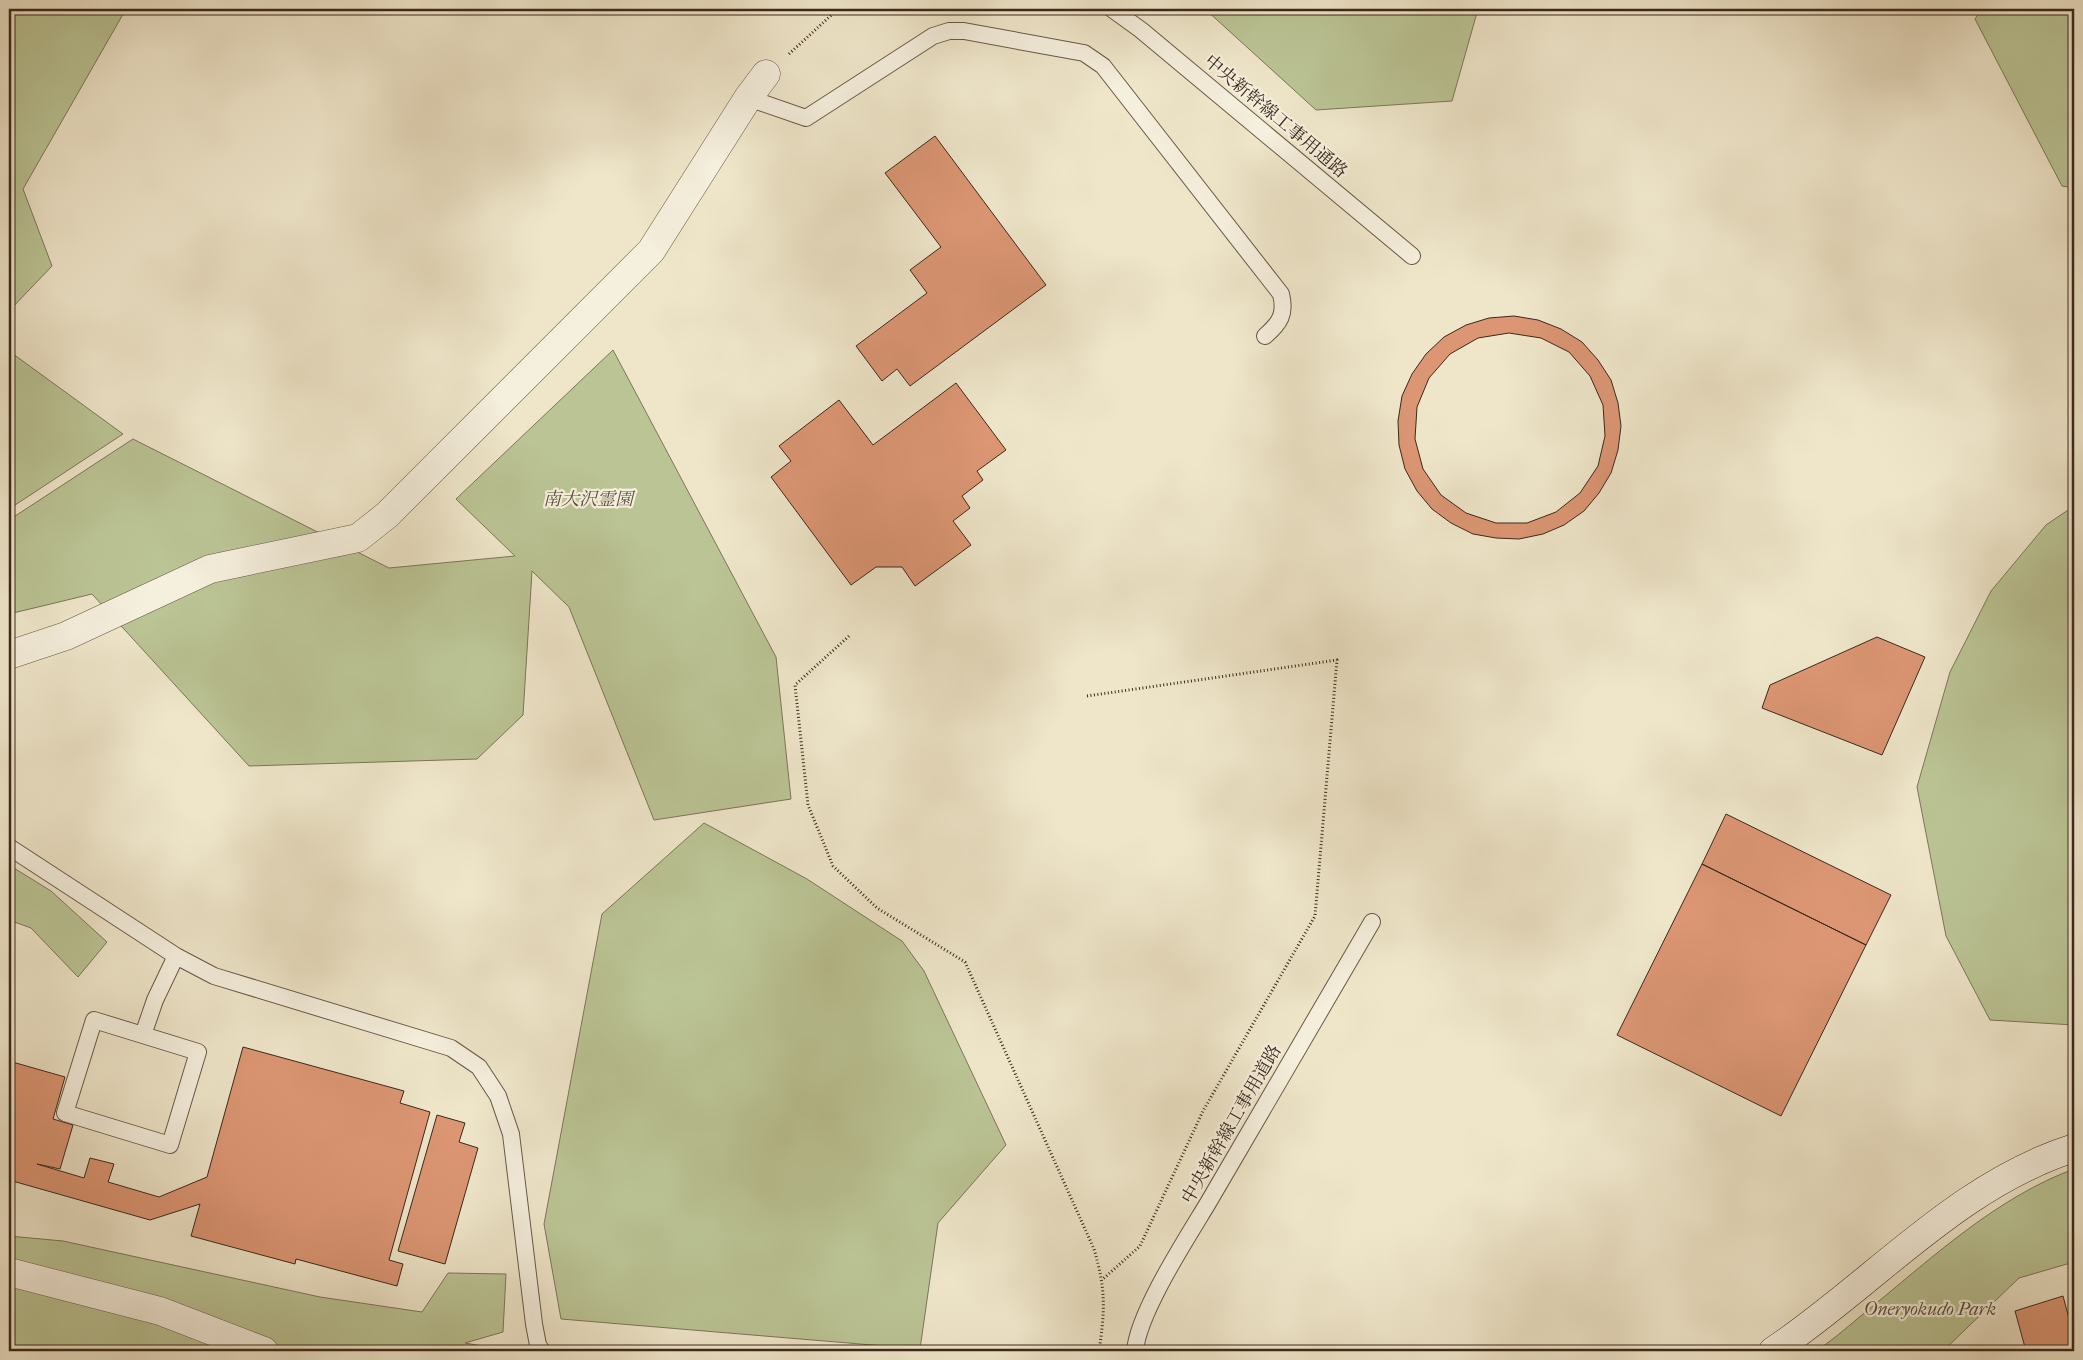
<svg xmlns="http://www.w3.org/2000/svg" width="2083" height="1360" font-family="'IM FELL French Canon','Noto Serif JP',serif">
<rect width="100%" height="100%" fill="#efe6ca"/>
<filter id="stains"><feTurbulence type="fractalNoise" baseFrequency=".004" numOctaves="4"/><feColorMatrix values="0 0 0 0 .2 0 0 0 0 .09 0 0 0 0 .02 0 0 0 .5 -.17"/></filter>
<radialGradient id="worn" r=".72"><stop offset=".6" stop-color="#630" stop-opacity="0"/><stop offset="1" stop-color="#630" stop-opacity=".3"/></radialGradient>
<path fill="#bbc495" stroke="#7c7658" d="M9 9H126L23 189 52 266 9 311Z
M1205 9H1478L1452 101 1316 110Z
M1982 9H2074V188L2062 186 1975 19Z
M613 350 776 657 791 799 654 820 569 607 532 571 523 715 477 759 249 766 92 594 9 614V520L133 439 389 568 515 556 456 499Z
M9 351 123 434 9 509Z
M2074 506V1025L1990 1020 1946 936 1917 787 1950 672 1991 591 2046 525Z
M704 823 807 879 902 941 924 971 1006 1145 938 1223 920 1349 561 1319 544 1224 602 914Z
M9 865 51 891 107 942 78 977 31 928 9 920Z
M2074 1169V1262L2019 1278 1943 1351H1816C1836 1338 1854 1321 1873 1306 1935 1255 1998 1197 2074 1169Z
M9 1236 63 1241 320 1297 422 1312 448 1273 506 1274 503 1332 465 1343 511 1351H9Z"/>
<path fill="#dc9674" stroke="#3c281b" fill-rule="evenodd" d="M935 136 1046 285 910 386 897 369 882 381 856 346 927 293 910 270 941 247 885 173Z
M1514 316 1538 320 1561 329 1582 342 1598 360 1611 380 1618 403 1621 426 1618 450 1611 473 1599 493 1584 511 1564 525 1543 534 1519 539 1496 538 1473 534 1451 523 1432 509 1417 491 1405 469 1399 445 1398 421 1402 396 1412 374 1426 354 1444 337 1466 325 1489 318ZM1509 333 1541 338 1569 352 1590 376 1603 405 1605 436 1598 466 1580 493 1556 512 1527 523H1496L1466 513 1441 495 1423 469 1415 439 1417 407 1429 378 1450 354 1478 338Z
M956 383 1006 450 977 471 983 480 962 496 970 508 953 521 971 545 915 586 902 567H876L851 585 771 477 791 461 779 446 839 400 873 445Z
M1877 637 1925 657 1882 755 1762 708 1770 685Z
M1726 814 1891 895 1866 945 1702 864Z
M1702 864 1866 945 1781 1116 1617 1035Z
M243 1047 404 1091 400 1103 430 1112 389 1260 403 1264 397 1286 296 1259 295 1264 191 1236 200 1204 150 1220 9 1180V1061L65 1077 53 1119 73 1125 60 1169 37 1164 84 1178 90 1158 114 1164 108 1182 159 1197 207 1177Z
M437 1115 465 1123 459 1142 478 1148 445 1264 398 1251Z
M2063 1296 2074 1337V1351H2026L2015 1311Z"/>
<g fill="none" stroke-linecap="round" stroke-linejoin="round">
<defs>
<path id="lane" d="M1112 9 1141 30 1412 256
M748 98 806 118 933 36 949 31H964L1084 53 1103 66 1281 294C1286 314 1280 323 1265 336
M9 847 176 956 214 976 451 1048 479 1067 498 1096 511 1134 534 1324 538 1345 542 1351
M94 1020 198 1052 170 1145 65 1113Z
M143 1035 155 1000 176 956
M1135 1351C1138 1313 1187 1238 1208 1203 1263 1110 1317 1016 1372 922"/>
<path id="street" d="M9 655 66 636 210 569 358 538 387 515 651 251 748 98 766 74
M9 1272 160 1311 264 1351"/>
<path id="secondary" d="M1773 1351C1872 1285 1957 1185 2074 1148"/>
</defs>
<use href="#lane" stroke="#695847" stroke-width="18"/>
<use href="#street" stroke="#695847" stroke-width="29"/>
<use href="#secondary" stroke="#3c281b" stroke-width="29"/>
<path stroke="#3c281b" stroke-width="3" stroke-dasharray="1 2.5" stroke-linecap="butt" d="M789 54 838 9
M849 636 795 685 808 805 833 866 877 908 965 962 1094 1249C1106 1290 1105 1310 1099 1351
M1087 696 1337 660 1315 916 1203 1111 1140 1246 1103 1279"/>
<use href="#lane" stroke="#f5efdd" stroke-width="16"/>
<use href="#street" stroke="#f5efdd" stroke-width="28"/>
<use href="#secondary" stroke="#f5efdd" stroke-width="28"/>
</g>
<g text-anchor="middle" stroke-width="4.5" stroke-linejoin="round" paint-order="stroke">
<g font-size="18" fill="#3c281b" stroke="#f5efdd">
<text transform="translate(1276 116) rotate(40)" y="6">中央新幹線工事用通路</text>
<text transform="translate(1231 1124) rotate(-60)" y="6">中央新幹線工事用道路</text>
</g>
<g font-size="18" font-style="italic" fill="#5c4f3a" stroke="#f5efdd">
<text x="588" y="505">南大沢霊園</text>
<text x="1930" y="1315">Oneryokudo Park</text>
</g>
</g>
<rect width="2083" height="1360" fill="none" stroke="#efe6ca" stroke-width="30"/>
<rect x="10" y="10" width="2063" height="1340" fill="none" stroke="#3c281b" stroke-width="2.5"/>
<rect x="15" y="15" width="2053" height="1330" fill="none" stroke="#3c281b"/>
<rect width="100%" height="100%" filter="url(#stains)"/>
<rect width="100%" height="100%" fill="url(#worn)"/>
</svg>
